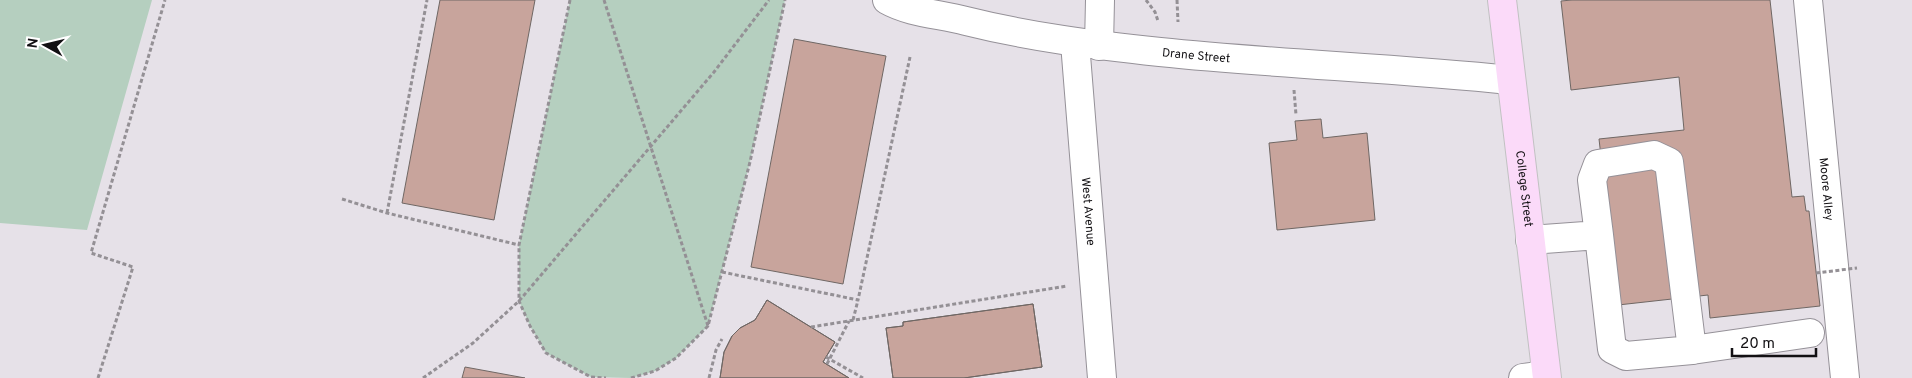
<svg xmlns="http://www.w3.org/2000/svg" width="1912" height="378" font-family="Overpass,sans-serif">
<rect width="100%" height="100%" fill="#e6e1e8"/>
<path fill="#b5cfbf" d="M0 0H152L87 230 0 223Z
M570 0H785L750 162 708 326 676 358 655 371 631 378 591 377 546 353 530 326 519 301V245Z"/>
<path fill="#c8a49c" stroke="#6f6764" d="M440 0H535L494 220 402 203Z
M1572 0H1770L1792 197 1804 196 1806 211H1809L1820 306 1710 318 1708 295 1618 305 1599 139 1684 130 1679 77 1571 90 1561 1Z
M794 39 886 56 843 284 751 267Z
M1321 119 1323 138 1367 133 1375 220 1277 230 1269 143 1297 140 1295 121Z
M767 300 835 342 823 362 849 378H720L724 352 732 336 740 328 755 320Z
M767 300 835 342 823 362 849 378H720L724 352 732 336 740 328 755 320Z
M1033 304 1042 367 964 378H893L886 328 903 326V322Z
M1033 304 1042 367 964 378H893L886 328 903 326V322Z
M465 367 525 378H462Z"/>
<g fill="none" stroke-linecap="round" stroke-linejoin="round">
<defs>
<g id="minor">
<path id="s1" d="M887 0C910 13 940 14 966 21 1030 37 1094 45 1160 52 1276 64 1393 68 1510 80"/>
<path id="s2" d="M1808 0 1845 378"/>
<path id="s3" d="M1075 43 1102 378"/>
<path d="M1099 46 1100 0"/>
<path d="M1530 240 1599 235 1612 349 1626 356 1692 350 1669 162 1654 155 1598 164 1592 180 1599 235"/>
<path d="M1692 350 1810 333"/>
<path d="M1523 378 1546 375"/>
</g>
<g id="major">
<path id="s4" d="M1502 0 1547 378"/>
</g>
</defs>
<use href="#minor" stroke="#959198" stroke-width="30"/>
<use href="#major" stroke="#c1c1c2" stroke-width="30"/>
<path stroke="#949095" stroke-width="3" stroke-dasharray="4 2.5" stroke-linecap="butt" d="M570 0 519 245V301L530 326 546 353 591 377 606 378
M604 0 708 326
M1146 0 1155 12 1158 21
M1177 0 1178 22
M1294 90 1296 115
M342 199 387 213 519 245
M387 213 427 0
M722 272 858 300 910 57
M853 320 858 300
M811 327 1067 286
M826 357 863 378
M827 364 849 321
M98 378 133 267 91 253 165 0
M423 378 473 343 519 301 714 72 769 0
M631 378 655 371 676 358 708 326 750 162 785 0
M709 378 716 350 722 339"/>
<use href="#minor" stroke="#fff" stroke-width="28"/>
<use href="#major" stroke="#fbdaf9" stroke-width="28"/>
<path stroke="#949095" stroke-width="3" stroke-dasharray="4 2.5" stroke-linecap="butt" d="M1816 273 1857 268"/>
</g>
<g text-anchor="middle" stroke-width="4" stroke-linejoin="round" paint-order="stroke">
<g font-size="12" fill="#121013" stroke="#fff">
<text dy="4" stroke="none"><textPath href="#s1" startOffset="315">Drane Street</textPath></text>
<text dy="4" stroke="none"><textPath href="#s4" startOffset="190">College Street</textPath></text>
<text dy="4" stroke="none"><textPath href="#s2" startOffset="190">Moore Alley</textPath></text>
<text dy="4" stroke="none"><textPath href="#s3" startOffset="169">West Avenue</textPath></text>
</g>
</g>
<g transform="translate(45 45) rotate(278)" stroke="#ffffff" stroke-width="4" paint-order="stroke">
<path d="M0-4L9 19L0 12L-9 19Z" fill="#121013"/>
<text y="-8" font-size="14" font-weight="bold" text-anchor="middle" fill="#121013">N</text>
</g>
<path d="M1732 348v8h84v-8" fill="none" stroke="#121013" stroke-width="2.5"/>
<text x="1740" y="348" font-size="15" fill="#121013" stroke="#ffffff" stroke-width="4" paint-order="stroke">20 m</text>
</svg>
